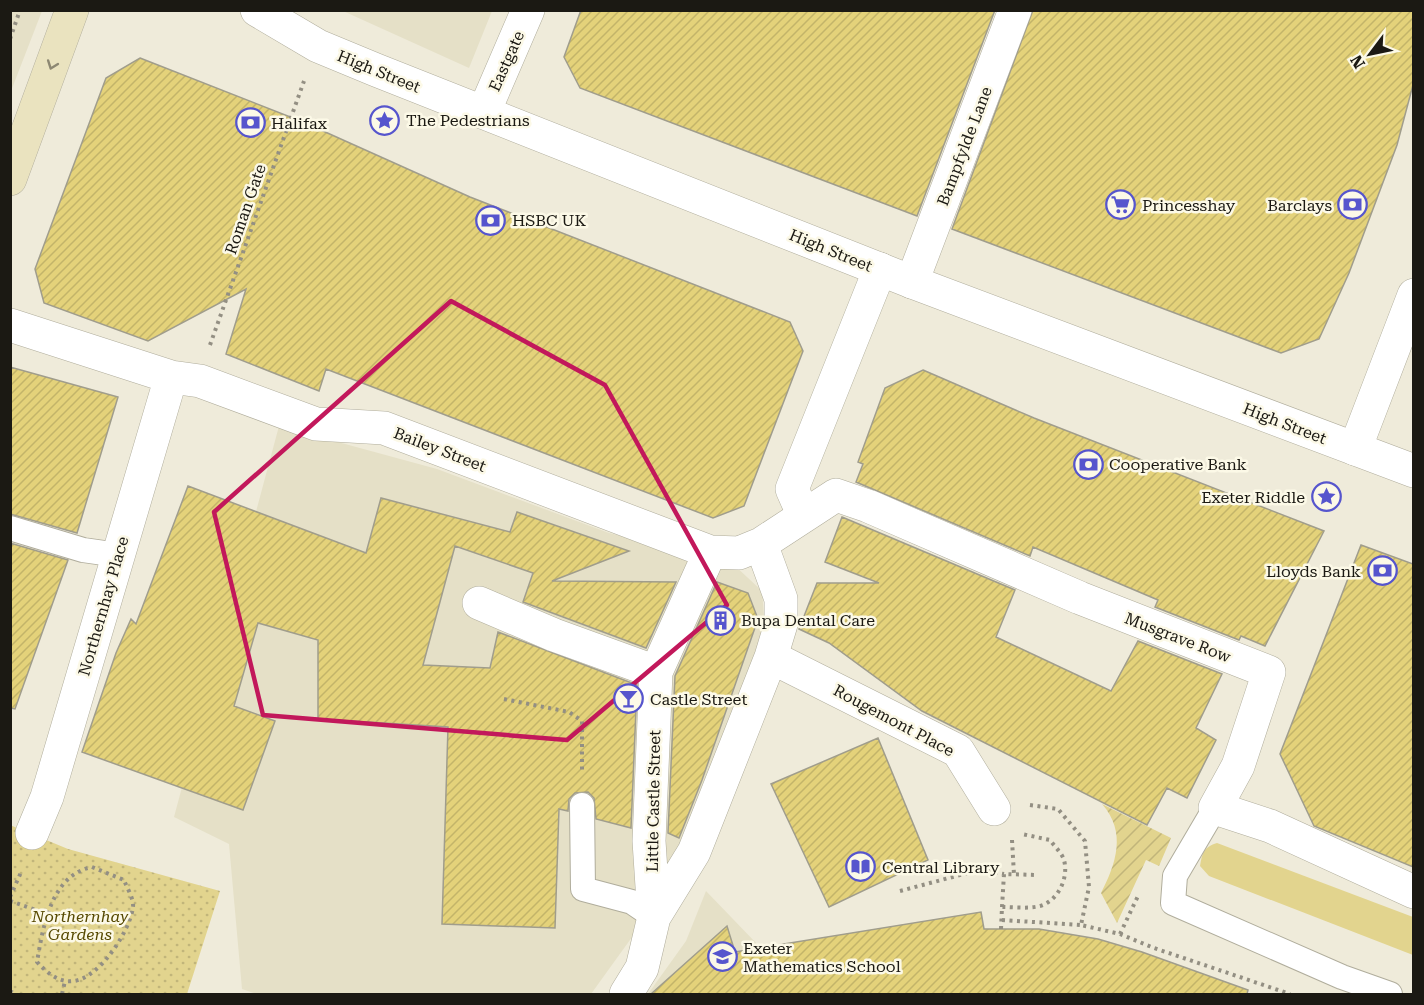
<svg xmlns="http://www.w3.org/2000/svg" width="1424" height="1005" font-family="'Roboto Serif',serif">
<defs>
<pattern id="park-dots" width="8" height="8" patternUnits="userSpaceOnUse" patternTransform="scale(1.5)"><rect width="8" height="8" fill="#e2d48e"/><path d="M2 2h.1M6 6h.1" fill="none" stroke="#c1b57a" stroke-width="1.8" stroke-linecap="round"/></pattern>
<pattern id="garden-furrows" width="10" height="10" patternUnits="userSpaceOnUse" patternTransform="scale(1.5)"><rect width="10" height="10" fill="#e2d48e"/><path d="M-1 1l2-2M0 10L10 0M9 11l2-2" fill="none" stroke="#c1b57a"/></pattern>
<pattern id="building-hatch" width="6" height="6" patternUnits="userSpaceOnUse" patternTransform="scale(1.5)"><rect width="6" height="6" fill="#e4d27a"/><path d="M-1 1l2-2M0 6l6-6M5 7l2-2" fill="none" stroke="#c3b469"/></pattern>
</defs>
<rect width="100%" height="100%" fill="#efebda"/>
<path fill="#e5e0c7" d="M11 10 42 11 11 91 10 11Z
M343 11H492L469 68Z
M279 426 437 469 609 533 732 563 762 591 765 628 684 841 653 908 591 994H257L242 989 229 844 174 817Z
M706 891 785 973 791 994H648L686 941Z"/>
<path fill="#e2d48e" d="M1217 843 1413 917V955L1209 876 1200 866C1202 853 1204 847 1217 843Z"/>
<path fill="url(#park-dots)" d="M10 825 68 849 220 891 187 994H11Z"/>
<path fill="url(#garden-furrows)" d="M1102 804 1171 838 1159 866 1146 860 1117 923 1101 893C1116 864 1127 832 1102 804Z"/>
<path fill="url(#building-hatch)" stroke="#a09d8c" stroke-width="1.5" d="M581 10H995L917 216 580 88 564 57Z
M1033 10H1413V85L1397 145 1349 273 1319 339 1281 353 952 229Z
M140 58 303 122 470 197 790 322 803 351 744 506 713 518 326 369 319 391 226 354 246 289 148 341 44 303 35 269 106 78Z
M10 367 118 397 77 533 10 514Z
M923 370 1034 418 1324 531 1265 646 1241 636 1239 640 1155 607 1158 600 1033 547 1030 556 856 482 863 464 858 462 885 388Z
M188 486 366 553 381 498 510 532 517 512 629 551 552 581 676 582 646 648 523 602 533 573 455 546 423 665 490 668 498 632 637 685 631 828 596 819 594 798 588 792 575 793 569 799 568 811 559 809 555 928 442 924 448 727 318 719V640L258 623 234 706 275 721 243 810 82 752 116 653 131 619 136 624Z
M842 517 1015 590 996 637 1111 691 1138 641 1222 674 1196 728 1216 740 1187 798 1167 788 1147 825 922 711 829 643 799 629 817 583H879L825 562Z
M10 543 68 560 15 709 10 708Z
M1361 545 1413 564V867L1314 826 1280 754Z
M717 582 748 593 758 619 702 780 679 838 668 833 675 676Z
M878 738 928 860 829 907 771 784Z
M981 912 984 929H1039L1098 939 1142 952 1248 990 1247 994H651L727 926 735 952Z"/>
<g fill="none" stroke-linecap="round" stroke-linejoin="round">
<defs>
<path id="service" d="M10 528 83 550 118 555
M582 805 583 889 632 902 654 917
M1215 808 1175 876 1173 903 1342 977 1390 994"/>
<path id="pedestrian" d="M484 112 528 10
M912 282 1015 10
M1355 449 1414 295
M803 514 792 489 880 269
M479 603 554 635 656 672"/>
<path id="minor" d="M257 10 318 46 376 70 912 282 1414 471
M10 325 171 377 200 381 316 424 384 428 710 552 739 553 761 544 836 495 868 506 1080 598 1269 672 1238 766 1215 808 1270 826 1414 892
M771 657 958 751 994 809
M32 833 47 797 171 377
M654 917 649 841 656 672 710 552
M626 994 642 968 654 917 694 852 771 657 781 624V599L761 544"/>
<path id="secondary" d="M10 179 72 10"/>
</defs>
<use href="#service" stroke="#b0ad9c" stroke-width="26"/>
<use href="#pedestrian" stroke="#b0ad9c" stroke-width="34"/>
<use href="#minor" stroke="#b0ad9c" stroke-width="34"/>
<use href="#secondary" stroke="#b0ad9c" stroke-width="34"/>
<path stroke="#938f83" stroke-width="4" stroke-dasharray="3 4.5" stroke-linecap="butt" d="M10 39 20 10
M210 345 304 81
M504 699 569 712 582 721V771
M1030 805 1058 809 1085 841 1089 887 1081 925 1120 934 1154 948 1290 994
M1012 840 1014 875
M92 867 124 880C127 888 134 899 133 907 130 931 99 979 73 981 59 983 46 972 37 962 43 927 51 875 92 867Z
M900 891 979 870 1004 874
M10 897 22 870
M10 901 47 914
M1002 907 1004 874 1037 875
M1002 920 1081 925
M1001 929 1002 907C1014 907 1028 909 1040 906 1058 901 1069 878 1064 860 1062 853 1054 846 1050 840L1022 834
M1120 934 1138 896
M10 991 15 994
M62 994 65 981"/>
<use href="#service" stroke="#fff" stroke-width="24"/>
<use href="#pedestrian" stroke="#fff" stroke-width="33"/>
<use href="#minor" stroke="#fff" stroke-width="33"/>
<use href="#secondary" stroke="#eae3bf" stroke-width="33"/>
</g>
<defs><path id="oneway-chevron" d="M-2-3.5L2.5 0L-2 3.5" fill="none" stroke-width="1.6" stroke-linecap="round" stroke-linejoin="round" transform="scale(1.5)"/></defs>
<use stroke="#8d8872" href="#oneway-chevron" transform="translate(52 65) rotate(110)"/>
<path fill="none" stroke="#c2185b" stroke-width="4.5" stroke-linejoin="round" d="M451 301 605 385 727 605 567 740 263 715 214 512Z"/>
<defs>
<symbol id="sight-ring" viewBox="-11 -11 22 22"><circle r="9.5" fill="#fcf9e7" stroke="#5655cd" stroke-width="1.5"/><path d="M0-6L1.8-2.2L6-1.7L2.9 1.2L3.7 5.4L0 3.3L-3.7 5.4L-2.9 1.2L-6-1.7L-1.8-2.2Z" fill="#5655cd"/></symbol>
<symbol id="bank-ring" viewBox="-11 -11 22 22"><circle r="9.5" fill="#fcf9e7" stroke="#5655cd" stroke-width="1.5"/><path d="M-6-4H6V4H-6ZM0-2.3a2.3 2.3 0 1 0 0 4.6a2.3 2.3 0 1 0 0-4.6Z" fill="#5655cd"/></symbol>
<symbol id="supermarket-ring" viewBox="-11 -11 22 22"><circle r="9.5" fill="#fcf9e7" stroke="#5655cd" stroke-width="1.5"/><path d="M-6-5.5h2.5l.6 2H6L4.5 2H-2.5L-4.4-4H-6ZM-1.5 3.2a1.3 1.3 0 1 0 .1 0ZM3 3.2a1.3 1.3 0 1 0 .1 0Z" fill="#5655cd"/></symbol>
<symbol id="building-ring" viewBox="-11 -11 22 22"><circle r="9.5" fill="#fcf9e7" stroke="#5655cd" stroke-width="1.5"/><path d="M-4-6H4V6H1V3H-1V6H-4ZM-2.5-4.3h1.7v1.8h-1.7ZM.8-4.3h1.7v1.8H.8ZM-2.5-1h1.7V.8h-1.7ZM.8-1h1.7V.8H.8Z" fill="#5655cd"/></symbol>
<symbol id="bar-ring" viewBox="-11 -11 22 22"><circle r="9.5" fill="#fcf9e7" stroke="#5655cd" stroke-width="1.5"/><path d="M-6-5H6L.8 .8V4.5H3.5V6h-7V4.5H-.8V.8Z" fill="#5655cd"/></symbol>
<symbol id="library-ring" viewBox="-11 -11 22 22"><circle r="9.5" fill="#fcf9e7" stroke="#5655cd" stroke-width="1.5"/><path d="M-6-4Q-3-5.5-.7-3.5V5Q-3 3-6 4ZM6-4Q3-5.5 .7-3.5V5Q3 3 6 4Z" fill="#5655cd"/></symbol>
<symbol id="university-ring" viewBox="-11 -11 22 22"><circle r="9.5" fill="#fcf9e7" stroke="#5655cd" stroke-width="1.5"/><path d="M0-5L7-2L0 1L-7-2ZM-4 1L0 2.5L4 1V4Q0 6-4 4Z" fill="#5655cd"/></symbol>
</defs>
<g fill-rule="evenodd">
<use href="#sight-ring" x="368" y="104" width="33" height="33"/>
<use href="#bank-ring" x="234" y="106" width="33" height="33"/>
<use href="#supermarket-ring" x="1104" y="188" width="33" height="33"/>
<use href="#bank-ring" x="1336" y="188" width="33" height="33"/>
<use href="#bank-ring" x="474" y="204" width="33" height="33"/>
<use href="#bank-ring" x="1072" y="448" width="33" height="33"/>
<use href="#sight-ring" x="1310" y="480" width="33" height="33"/>
<use href="#bank-ring" x="1366" y="554" width="33" height="33"/>
<use href="#building-ring" x="704" y="604" width="33" height="33"/>
<use href="#bar-ring" x="612" y="682" width="33" height="33"/>
<use href="#library-ring" x="844" y="850" width="33" height="33"/>
<use href="#university-ring" x="706" y="940" width="33" height="33"/>
</g>
<g text-anchor="middle" stroke-width="5" stroke-linejoin="round" paint-order="stroke">
<g font-size="16" fill="#1b1913" stroke="#fcf9e7">
<text transform="translate(506 61) rotate(-66)" y="6">Eastgate</text>
<text transform="translate(379 71) rotate(22)" y="6">High Street</text>
<text transform="translate(964 146) rotate(-69)" y="6">Bampfylde Lane</text>
<text transform="translate(245 209) rotate(-71)" y="6">Roman Gate</text>
<text transform="translate(831 250) rotate(22)" y="6">High Street</text>
<text transform="translate(1285 423) rotate(21)" y="6">High Street</text>
<text transform="translate(440 449) rotate(21)" y="6">Bailey Street</text>
<text transform="translate(103 606) rotate(-74)" y="6">Northernhay Place</text>
<text transform="translate(1178 637) rotate(21)" y="6">Musgrave Row</text>
<text transform="translate(894 720) rotate(28)" y="6">Rougemont Place</text>
<text transform="translate(653 801) rotate(-89)" y="6">Little Castle Street</text>
</g>
<g font-size="16" fill="#1b1913" stroke="#fcf9e7" text-anchor="start">
<text x="406" y="126">The Pedestrians</text>
<text x="271" y="129">Halifax</text>
<text x="1142" y="211">Princesshay</text>
<text x="1332" y="211" text-anchor="end">Barclays</text>
<text x="512" y="226">HSBC UK</text>
<text x="1109" y="470">Cooperative Bank</text>
<text x="1305" y="503" text-anchor="end">Exeter Riddle</text>
<text x="1361" y="577" text-anchor="end">Lloyds Bank</text>
<text x="741" y="626">Bupa Dental Care</text>
<text x="650" y="705">Castle Street</text>
<text x="882" y="873">Central Library</text>
<text x="743" y="954">Exeter<tspan x="743" dy="18">Mathematics School</tspan></text>
</g>
<g font-size="16" font-style="italic" fill="#564900" stroke="#fcf9e7">
<text x="80" y="922">Northernhay<tspan x="80" dy="18">Gardens</tspan></text>
</g>
</g>
<rect width="1424" height="1005" fill="none" stroke="#1b1913" stroke-width="24"/>
<g transform="translate(1370 54) rotate(238)" stroke="#fcf9e7" stroke-width="4.5" paint-order="stroke">
<path d="M0-4.5L10 22L0 15L-10 22Z" fill="#1b1913"/>
<text y="-9" font-size="16" font-weight="bold" text-anchor="middle" fill="#1b1913">N</text>
</g>
</svg>
